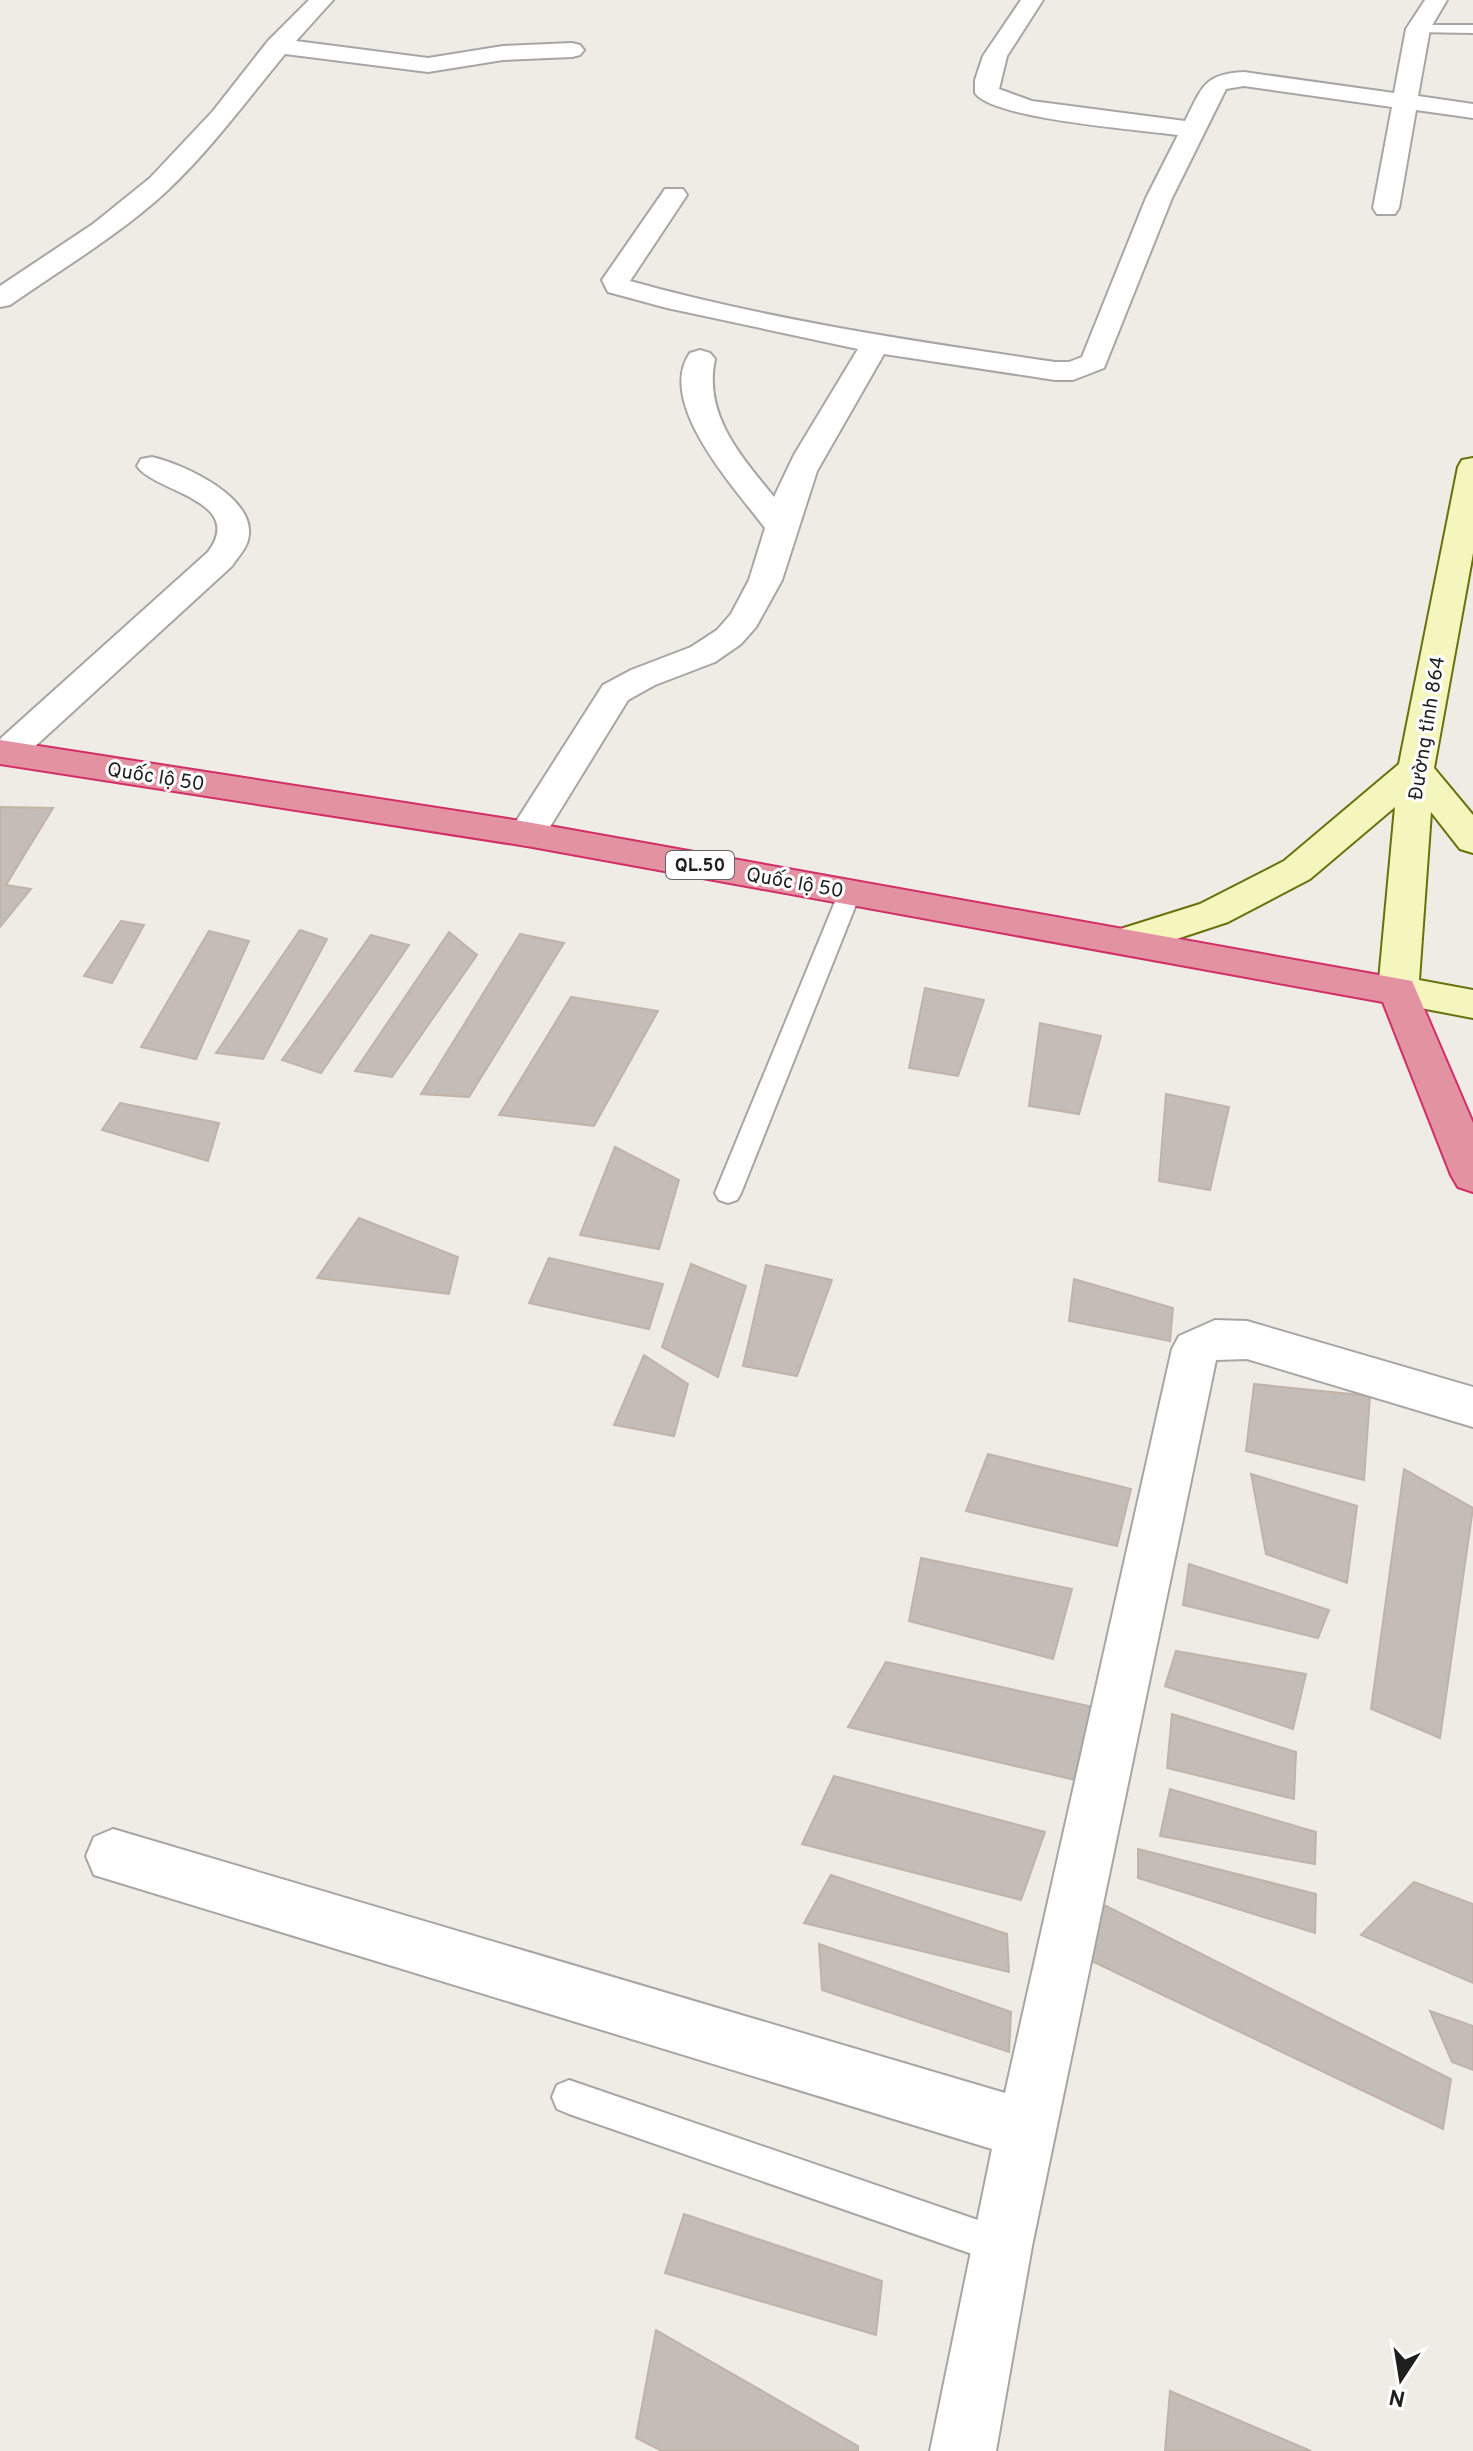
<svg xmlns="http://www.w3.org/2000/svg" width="1473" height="2451" font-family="Overpass,sans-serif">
<rect width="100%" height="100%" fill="#efece6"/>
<path fill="#c4bcb6" stroke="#c0b3a9" stroke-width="2" d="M0 807 53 808 6 885 31 889 0 927Z
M121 921 144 925 112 983 84 976Z
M300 930 327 939 263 1059 216 1053Z
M209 931 249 941 196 1059 141 1047Z
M449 932 477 955 392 1077 355 1071Z
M520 934 564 943 469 1097 421 1094Z
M371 935 409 945 321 1073 282 1060Z
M925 988 984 1000 958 1076 909 1068Z
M571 997 658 1011 594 1126 499 1115Z
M1040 1023 1101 1036 1079 1114 1029 1106Z
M1166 1094 1229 1107 1210 1190 1159 1181Z
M120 1103 219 1123 208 1161 102 1130Z
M615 1147 679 1180 659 1249 580 1235Z
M359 1218 458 1257 449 1294 317 1278Z
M549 1258 663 1284 649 1329 529 1303Z
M691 1264 746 1286 718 1377 662 1347Z
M766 1265 832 1280 797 1376 743 1366Z
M1074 1279 1173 1308 1170 1341 1069 1321Z
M644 1355 688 1384 674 1436 614 1425Z
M1254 1384 1370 1396 1364 1480 1246 1451Z
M988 1454 1131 1489 1117 1546 966 1511Z
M1404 1469 1473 1508 1440 1738 1371 1709Z
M1251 1474 1357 1506 1347 1583 1266 1554Z
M921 1558 1072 1589 1053 1659 909 1621Z
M1189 1564 1329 1610 1318 1638 1183 1605Z
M1176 1651 1306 1674 1293 1729 1165 1686Z
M886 1662 1089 1706 1088 1783 848 1727Z
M1172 1714 1296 1752 1294 1799 1167 1768Z
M834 1776 1045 1832 1021 1900 802 1844Z
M1170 1789 1316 1832 1315 1864 1160 1836Z
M1138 1849 1316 1894 1315 1933 1138 1878Z
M831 1875 1007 1934 1009 1972 804 1923Z
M1414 1882 1473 1904V1983L1361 1935Z
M1094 1900 1451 2079 1443 2129 1077 1954Z
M819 1944 1011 2012 1009 2052 822 1990Z
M1430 2011 1473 2026V2070L1452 2062Z
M684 2214 882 2281 876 2335 665 2273Z
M656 2330 858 2446V2451H662L636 2438Z
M1170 2391 1311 2451H1165Z"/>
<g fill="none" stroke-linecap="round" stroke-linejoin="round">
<defs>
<path id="lane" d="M1418 25H1473V33L1413 32 1411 29Z
M850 884 858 887 861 892 741 1193 737 1200 728 1203 719 1200 715 1193 839 892 842 887Z
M569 2080 1001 2228 1014 2233 1019 2246 1014 2259 1001 2264 569 2114 557 2109 552 2097 557 2085Z"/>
<path id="street" d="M309 0H333L296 41 428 58 503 46 572 43 580 45 584 50 580 55 572 57 503 60 428 72 285 54C247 100 212 148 169 189 121 234 63 268 10 305L0 307V286L93 224 150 178 213 111 268 41Z
M1021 0H1043L1007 56 999 89 1032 101 1185 121C1202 88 1203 74 1244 72L1394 93 1406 29 1425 0H1447L1430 29 1418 96 1473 104V118L1416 110 1399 208 1395 214H1377L1373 208 1392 107 1244 86 1226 89 1172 198 1104 368 1073 380H1055L884 354 817 471 782 580 756 627 741 644 715 662 655 685 628 700 540 843 527 846 514 843 508 834 603 685 631 670 691 647 717 630 731 614 749 580 765 528C736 489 655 403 690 353L700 350 710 353 715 359C703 415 741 456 774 497L794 455 858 349 667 308 608 292 602 280 665 189H683L687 195 630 281C769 320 913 341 1055 362H1069L1082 357 1146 198 1178 135C1142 130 992 119 975 93V80L983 56Z
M152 457C183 464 259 498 248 540 246 549 237 558 232 566L19 761 0 763V739L208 552C247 500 154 492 137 466L141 459Z
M1215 1320 1247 1321 1473 1387V1427L1247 1359 1216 1360 1032 2246 996 2451H930L992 2149 94 1875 86 1856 94 1837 113 1829 1005 2093 1172 1349 1179 1336Z"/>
<path id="secondary" d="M1473 458V553L1434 768 1473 815V853L1460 849 1431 812 1419 980 1473 990V1018L1384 1001 1378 991 1395 807 1310 879 1228 922 1128 955 1114 951 1108 941 1114 931 1200 904 1284 861 1399 764 1458 467 1462 460Z"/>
<path id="highway" d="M0 740 527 822 1412 981 1473 1123V1192L1458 1187 1451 1175 1383 1002 527 846 0 764Z"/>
</defs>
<use href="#lane" stroke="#a6a6a6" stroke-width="4"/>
<use href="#street" stroke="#a6a6a6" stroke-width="4"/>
<use href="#secondary" stroke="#68720b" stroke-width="4"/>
<use href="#highway" stroke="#d22e68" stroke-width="4"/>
<use href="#lane" fill="#fff" fill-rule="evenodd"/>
<use href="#street" fill="#fff" fill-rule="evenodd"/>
<use href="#secondary" fill="#f4f6bd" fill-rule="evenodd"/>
<use href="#highway" fill="#e392a2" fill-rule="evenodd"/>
</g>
<g text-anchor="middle" stroke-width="6" stroke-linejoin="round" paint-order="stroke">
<rect fill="#fff" stroke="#626262" stroke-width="2" x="666" y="851" width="68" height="28" rx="6"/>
<g font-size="18" font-weight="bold" fill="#1f1f1f">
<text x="700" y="871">QL.50</text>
</g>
<g font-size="20" fill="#1f1f1f" stroke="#fff">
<text transform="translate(1426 728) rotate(-81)" y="7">Đường tỉnh 864</text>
<text transform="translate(156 776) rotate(9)" y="7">Quốc lộ 50</text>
<text transform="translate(795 882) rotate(10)" y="7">Quốc lộ 50</text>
</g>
</g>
<g transform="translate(1401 2379) rotate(192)" stroke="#ffffff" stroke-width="6" paint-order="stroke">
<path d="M0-6L14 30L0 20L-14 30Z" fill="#1f1f1f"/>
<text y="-12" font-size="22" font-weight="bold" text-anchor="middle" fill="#1f1f1f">N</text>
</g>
</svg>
